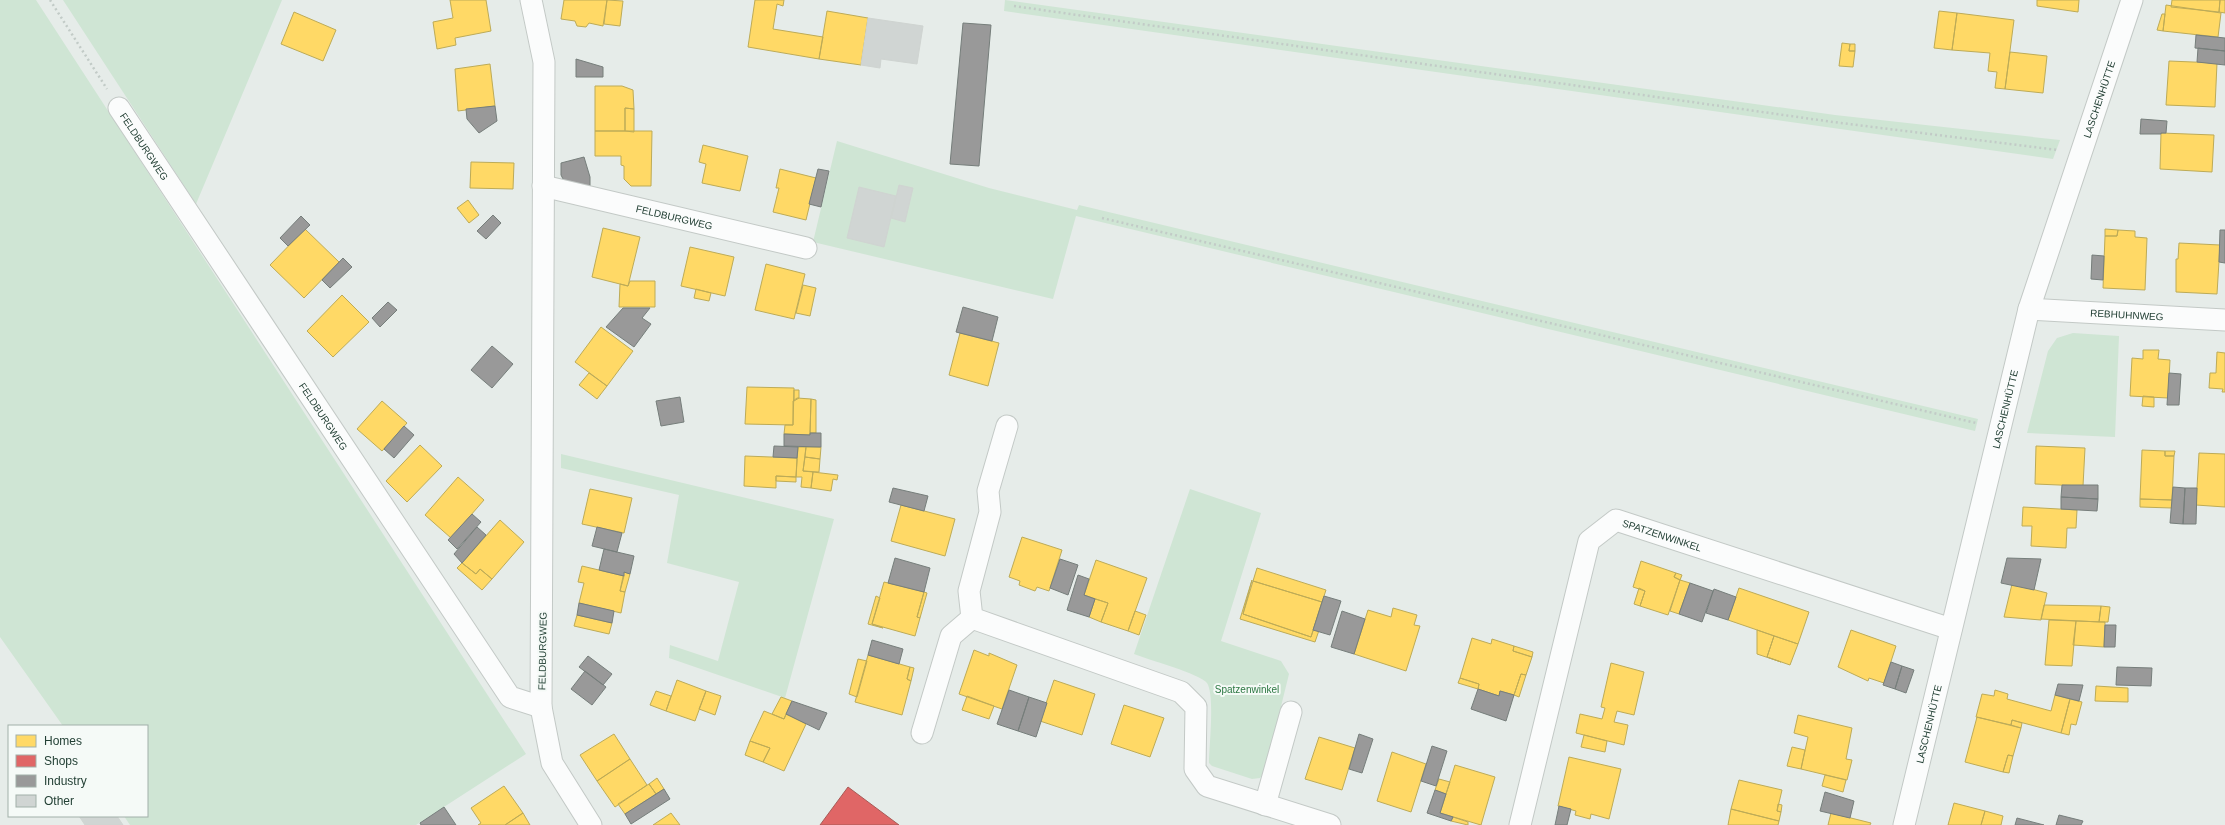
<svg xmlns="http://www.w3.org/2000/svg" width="2225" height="825" font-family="Helvetica,sans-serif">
<rect width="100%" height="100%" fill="#e6ece9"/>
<path fill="#cfe5d4" d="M0 0H36L526 754 416 825H130L124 816H147V726H63L0 637Z
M63 0H282L196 204Z
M1005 0 1835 115 2060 140 2053 159 1004 11Z
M837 141 989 188 1077 210 1079 205 1978 419 1975 431 1076 216 1053 299 813 242Z
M2073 333 2119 336 2115 437 2027 433 2048 351 2057 338Z
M561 454 834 519 785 698 669 658 670 645 718 661 739 582 667 563 679 495 561 468Z
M1190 489 1261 513 1221 641 1281 661 1289 674 1265 771 1260 778 1252 779 1212 766 1209 763C1209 747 1215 695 1207 683 1201 674 1146 659 1134 654Z"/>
<path fill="#ffd966" stroke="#bdab57" d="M450 0H486L491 31 455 38 456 45 437 49 433 22 453 18Z
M564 0H607L603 26 589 23 586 27 577 26 575 21 561 19Z
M607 0 623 1 620 26 604 24Z
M755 0H784L783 6 777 4 773 29 823 37 819 59 748 47Z
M2037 0H2079L2078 12 2037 6Z
M2172 0H2220L2219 12 2171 7Z
M2220 0H2225V13L2219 12Z
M2166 5 2221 13 2218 37 2163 31Z
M827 11 868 18 861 65 819 59Z
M1939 11 1957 13 1952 50 1934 48Z
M294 12 336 30 323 61 281 44Z
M1957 13 2014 20 2005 89 1995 88 1997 72 1988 71 1990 53 1952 50Z
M2162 14H2165L2163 31 2157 30Z
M1842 43 1850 44 1849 51H1855L1853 67 1839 66Z
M1850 44H1855V51H1849Z
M2010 52 2047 56 2043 93 2005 89Z
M2169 61 2217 63 2215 107 2166 105Z
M490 64 495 106 458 111 455 69Z
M595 86H622L633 90 634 109 625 108V131H595Z
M625 108 634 109V132L625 131Z
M595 131H652L651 186H631L624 179V166L621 165V156H595Z
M2161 133 2214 135 2212 172 2160 169Z
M703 145 748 156 740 191 702 183 706 164 699 162Z
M471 162 514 163 513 189 470 188Z
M780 169 816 178 806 220 773 212 779 188H776Z
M468 200 479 215 469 223 457 208Z
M603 228 640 237 628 286 592 277Z
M305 229 339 262 304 298 270 265Z
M2105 229 2118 230 2117 236H2105Z
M2118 230 2135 231V237L2147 238 2145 290 2103 288 2105 236H2117Z
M2179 243 2220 245 2217 294 2176 292V259H2178Z
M690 247 734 257 725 296 681 286Z
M766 264 805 274 794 319 755 310Z
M630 281H655V307H619L620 284 628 286Z
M803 285 816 288 810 316 796 313Z
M696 289 711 293 709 301 694 298Z
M342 295 369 322 333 357 307 331Z
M601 327 633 351 607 386 575 362Z
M960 333 999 343 988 386 949 375Z
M2143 350H2159L2158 359 2170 360 2168 398 2130 396 2132 358 2143 359Z
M2217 352 2225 353V392H2222L2223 389 2209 388 2210 373H2216Z
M589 373 607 386 597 399 579 385Z
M747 387 794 388 793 425 745 424Z
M794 390H799V398L794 401Z
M2143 396 2154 397V407L2142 406Z
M797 398 811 399 810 435 784 434 785 425H793V401Z
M811 399 816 400V433H810Z
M382 401 407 423 382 451 357 429Z
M420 445 442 466 407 502 386 481Z
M2036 446 2085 448 2083 486 2035 484Z
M798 447H806L803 471 813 472 811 488 801 487 802 477H796Z
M806 447H821L820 459 805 457Z
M2142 450 2165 451V456H2174L2172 500 2140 499Z
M2165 451H2175L2174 456H2165Z
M2199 453 2225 454V507L2196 505Z
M745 456 797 458 796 477 776 476V488L744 486Z
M805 457 820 459 819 472 803 471Z
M813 472 838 475 837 480 833 479 831 491 811 488Z
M776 476 796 477V482L776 481Z
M458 477 484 500 451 538 425 515Z
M590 489 632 498 624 533 582 524Z
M2140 499 2172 500V508L2140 507Z
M901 505 955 519 945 556 891 541Z
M2023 507 2077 510 2076 528H2067L2066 548 2031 546 2032 526H2022Z
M500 520 524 542 492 579 480 569 476 574 462 563Z
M1022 537 1062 550 1049 591 1037 587 1035 591 1019 585 1020 581 1009 577Z
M1096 560 1147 578 1128 631 1101 622 1108 603 1084 595Z
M1641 561 1676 573 1674 577 1680 580 1668 615 1640 606 1645 591 1633 587Z
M462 563 476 574 480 569 492 579 482 590 457 568Z
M582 566 624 576 620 591 625 592 621 613 579 603 584 583 578 582Z
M1257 568 1326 590 1322 602 1253 581Z
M624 572 630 574 625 592 620 591Z
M1676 573 1682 575 1680 580 1674 577Z
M1252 580 1243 614 1311 637 1322 602 1328 604 1315 642 1240 619Z
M1680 580 1690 583 1679 614 1670 611Z
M1253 581 1322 602 1311 637 1243 614Z
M884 582 924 592 917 617 920 618 915 636 872 624Z
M2012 584 2047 593 2041 620 2004 617Z
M1639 588 1645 591 1640 606 1634 604Z
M1739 588 1809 612 1798 644 1728 620Z
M924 592 927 593 920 618 917 617Z
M876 596 880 598 872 624 883 628 868 624Z
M1095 599 1108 603 1101 622 1089 617Z
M2044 605 2101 606 2099 622 2041 619Z
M2101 606 2110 607 2108 622H2099Z
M1393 608 1417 615 1414 625 1420 626 1406 671 1354 654 1368 610 1391 617Z
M1135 611 1146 615 1139 635 1128 631Z
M577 615 612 623 609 634 574 626Z
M2049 620 2076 621 2072 666 2045 665Z
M2076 621 2105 622 2104 647 2073 645Z
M1757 630 1774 636 1767 657 1781 662 1757 654Z
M1851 630 1896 646 1884 683 1869 678 1868 681 1838 667Z
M1774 636 1798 644 1790 665 1767 657Z
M1472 638 1491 644 1492 639 1514 646 1513 651 1532 657 1526 675 1521 674 1514 695 1500 691 1499 696 1478 689 1479 684 1460 678Z
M1514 646 1533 652 1532 657 1513 651Z
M974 650 989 656V653L1017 665 1002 709 959 694Z
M868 655 910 667 907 679 911 681 902 715 855 702Z
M858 659 867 661 857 697 849 694Z
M1611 663 1644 672 1634 715 1617 711 1614 722 1628 725 1624 745 1576 733 1580 714 1602 719 1605 708 1601 707Z
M910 667 914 668 911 681 907 679Z
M1521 674 1526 675 1519 697 1514 695Z
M1460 678 1479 684 1478 689 1458 683Z
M677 680 706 691 695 721 666 711Z
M1054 680 1095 694 1082 735 1040 721Z
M2096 686 2128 688V702L2095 701Z
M1995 690 2008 694 2007 699 2051 711 2055 695 2070 699 2061 733 2012 720 2011 725 1976 717 1982 694 1994 696Z
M656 691 671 696 666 711 650 705Z
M706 691 721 696 715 715 699 709Z
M967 696 994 706 989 719 962 710Z
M781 697 792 701 784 719 772 714Z
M2070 699 2082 702 2076 725 2071 724 2069 735 2061 733Z
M1124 705 1164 718 1150 757 1111 744Z
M764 711 784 719 786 714 806 724 784 771 763 762 770 748 750 741Z
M1798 715 1852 728 1846 759 1852 760 1847 780 1801 769 1808 737 1794 733Z
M1977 717 2021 728 2013 756 2008 755 2003 772 1965 762Z
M2012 720 2022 723 2021 728 2011 725Z
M614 734 630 759 597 781 580 755Z
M1584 735 1607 741 1605 752 1581 747Z
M1319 737 1355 748 1342 790 1305 779Z
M750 741 770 748 763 762 745 755Z
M1792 747 1805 750 1801 769 1787 766Z
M1392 752 1426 764 1411 812 1377 801Z
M2008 755 2013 756 2009 773 2003 772Z
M1569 757 1621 769 1609 819 1591 814 1590 819 1575 815 1576 811 1558 806Z
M630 759 647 785 615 807 597 781Z
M1455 765 1495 777 1481 825 1440 813Z
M1825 775 1846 780 1843 792 1822 786Z
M657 778 664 789 656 794 649 784Z
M1439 779 1450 782 1446 794 1435 790Z
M1739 780 1782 790 1777 811 1781 812 1779 821 1731 809Z
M649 784 656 794 625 814 618 804Z
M504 786 523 813 505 825H478L481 823 471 808Z
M1954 803 1985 811 1981 825H1948Z
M1778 804 1782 805 1781 812 1777 811Z
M1731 809 1779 821 1778 825H1728Z
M1985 811 2003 816 2001 825H1981Z
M523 813 530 825H505Z
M671 813 680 825H653Z
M1831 813 1871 823 1870 825H1828Z
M1453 817 1468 822V825L1451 821Z"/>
<path fill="#e06666" stroke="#a75b57" d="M848 787 899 825H820Z"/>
<path fill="#999" stroke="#767e7b" d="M963 23 991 25 979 166 950 164Z
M2196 35 2225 38V51L2195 48Z
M2198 48 2225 51V65L2197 62Z
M576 59 603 67V77H576Z
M495 106 497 121 479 133 467 119 466 109Z
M2141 119 2167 121 2166 133H2161V134H2140Z
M584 157 590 177V187L564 181 561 175V163Z
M818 169 829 171 821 207 809 204Z
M493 215 501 223 486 239 477 231Z
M301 216 310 225 288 246 280 238Z
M2220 230H2225V263L2219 262Z
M2092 255 2104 256 2103 280 2091 279Z
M343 258 352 267 330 288 322 280Z
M388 302 397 310 380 327 372 318Z
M963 307 998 317 992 341 956 332Z
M623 308H650L642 318 651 324 634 347 606 327Z
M492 346 513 364 492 388 471 370Z
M2169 373 2181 374 2179 405H2167Z
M680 397 684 422 661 426 656 401Z
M404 426 414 435 394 458 384 449Z
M810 433H821V447L784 446V434L810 435Z
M774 446 798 447 797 458 773 457Z
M2062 485H2098V499L2061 497Z
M2173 487 2185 488 2183 524 2170 523Z
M893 488 928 496 924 511 889 502Z
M2185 488H2197L2196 524H2183Z
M2061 497 2098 499 2097 511 2061 509Z
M472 514 481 522 457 549 448 540Z
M477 527 486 535 462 563 454 554Z
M597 527 622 533 617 552 592 546Z
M604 549 634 556 630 574 624 572V576L599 570Z
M895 558 930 568 924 592 888 583Z
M2007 558 2041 559 2034 590 2001 583Z
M1060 559 1078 565 1068 595 1050 588Z
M1078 575 1089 579 1084 595 1095 599 1089 617 1067 610Z
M1690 583 1713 591 1702 622 1679 614Z
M1714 589 1736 597 1728 620 1706 613Z
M1324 596 1341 601 1330 635 1313 630Z
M579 603 614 611 612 623 577 615Z
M1342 611 1365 619 1354 654 1331 647Z
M2105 625H2116L2115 647H2104Z
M872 640 903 649 899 664 868 655Z
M588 656 612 674 603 685 579 667Z
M1891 662 1902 666 1895 689 1883 685Z
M1902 666 1914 670 1906 693 1895 689Z
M2117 667 2152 668 2151 686 2116 685Z
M585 671 606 687 592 705 571 689Z
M2058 684 2083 685 2079 701 2055 695Z
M1478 689 1499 696 1500 691 1514 695 1506 721 1471 709Z
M1009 690 1029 697 1018 731 997 724Z
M1029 697 1047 703 1036 737 1018 731Z
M792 701 827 713 819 730 786 714Z
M1359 734 1373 739 1362 773 1349 769Z
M1432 746 1447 751 1436 786 1421 781Z
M664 789 670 799 631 824 625 814Z
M1435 790 1446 794 1440 813 1453 817 1451 821 1427 813Z
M1825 792 1854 801 1850 818 1820 811Z
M1559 806 1571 809 1567 825H1555Z
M444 807 456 825H421L420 823Z
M2059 815 2083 821 2081 825H2056Z
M2017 818 2044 825H2015Z"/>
<path fill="#d0d5d3" stroke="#cfd4d1" d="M868 18 923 26 917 64 881 59 880 68 861 65Z
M899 185 913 188 905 222 891 218Z
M859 187 896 196 884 247 847 238Z
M79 816H117L123 825H85Z"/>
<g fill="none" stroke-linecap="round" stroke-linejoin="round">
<defs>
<g id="minor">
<path d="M531 0 544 62 541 707 552 763 591 825"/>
<path id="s1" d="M119 108 510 697 541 707"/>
<path id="s2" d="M543 186 806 248"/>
<path id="s3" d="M2029 309 2225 320"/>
<path d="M1007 426 988 491 990 512 969 591 972 618 1181 692 1196 707 1195 769 1207 786 1330 825"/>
<path d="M922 733 951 636 972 618"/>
<path d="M1265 805 1291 712"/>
<path id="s4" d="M1520 825 1589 541 1616 520 1951 629"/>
<path id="s5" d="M1904 825 2029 309 2132 0"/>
</g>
</defs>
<use href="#minor" stroke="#c3c9c6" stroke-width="23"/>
<path stroke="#c2cbc7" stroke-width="2.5" stroke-dasharray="2 3" stroke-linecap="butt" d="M50 0 107 89
M1014 6 1833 122 2058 150
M1102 218 1976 423"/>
<use href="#minor" stroke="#fbfcfc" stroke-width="21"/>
</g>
<g text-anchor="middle" stroke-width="4" stroke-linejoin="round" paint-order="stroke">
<g font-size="10" fill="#234035" stroke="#f5faf7">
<text dy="4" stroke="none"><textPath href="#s5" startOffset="752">LASCHENHÜTTE</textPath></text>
<text dy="4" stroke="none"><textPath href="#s1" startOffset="46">FELDBURGWEG</textPath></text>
<text dy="4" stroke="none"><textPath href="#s2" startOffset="135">FELDBURGWEG</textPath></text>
<text dy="4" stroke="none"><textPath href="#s3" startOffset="98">REBHUHNWEG</textPath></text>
<text dy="4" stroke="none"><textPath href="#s5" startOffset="428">LASCHENHÜTTE</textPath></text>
<text dy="4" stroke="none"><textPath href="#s1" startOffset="370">FELDBURGWEG</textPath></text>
<text dy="4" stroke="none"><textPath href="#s4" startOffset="375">SPATZENWINKEL</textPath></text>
<text transform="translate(542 651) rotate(-89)" y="4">FELDBURGWEG</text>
<text dy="4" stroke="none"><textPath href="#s5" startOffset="104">LASCHENHÜTTE</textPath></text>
</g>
<g font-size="10" fill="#2c7742" stroke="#f5faf7">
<text x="1247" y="693">Spatzenwinkel</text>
</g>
</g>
<rect x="8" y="725" width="140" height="92" fill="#f5faf7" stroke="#a1b0a9"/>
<rect x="16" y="735" width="20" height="12" fill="#ffd966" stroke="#a1b0a9"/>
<text x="44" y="745" font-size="12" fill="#234035">Homes</text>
<rect x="16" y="755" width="20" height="12" fill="#e06666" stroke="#a1b0a9"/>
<text x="44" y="765" font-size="12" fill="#234035">Shops</text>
<rect x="16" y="775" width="20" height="12" fill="#999999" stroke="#a1b0a9"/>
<text x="44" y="785" font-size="12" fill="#234035">Industry</text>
<rect x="16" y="795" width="20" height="12" fill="#d0d5d3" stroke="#a1b0a9"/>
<text x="44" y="805" font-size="12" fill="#234035">Other</text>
</svg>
